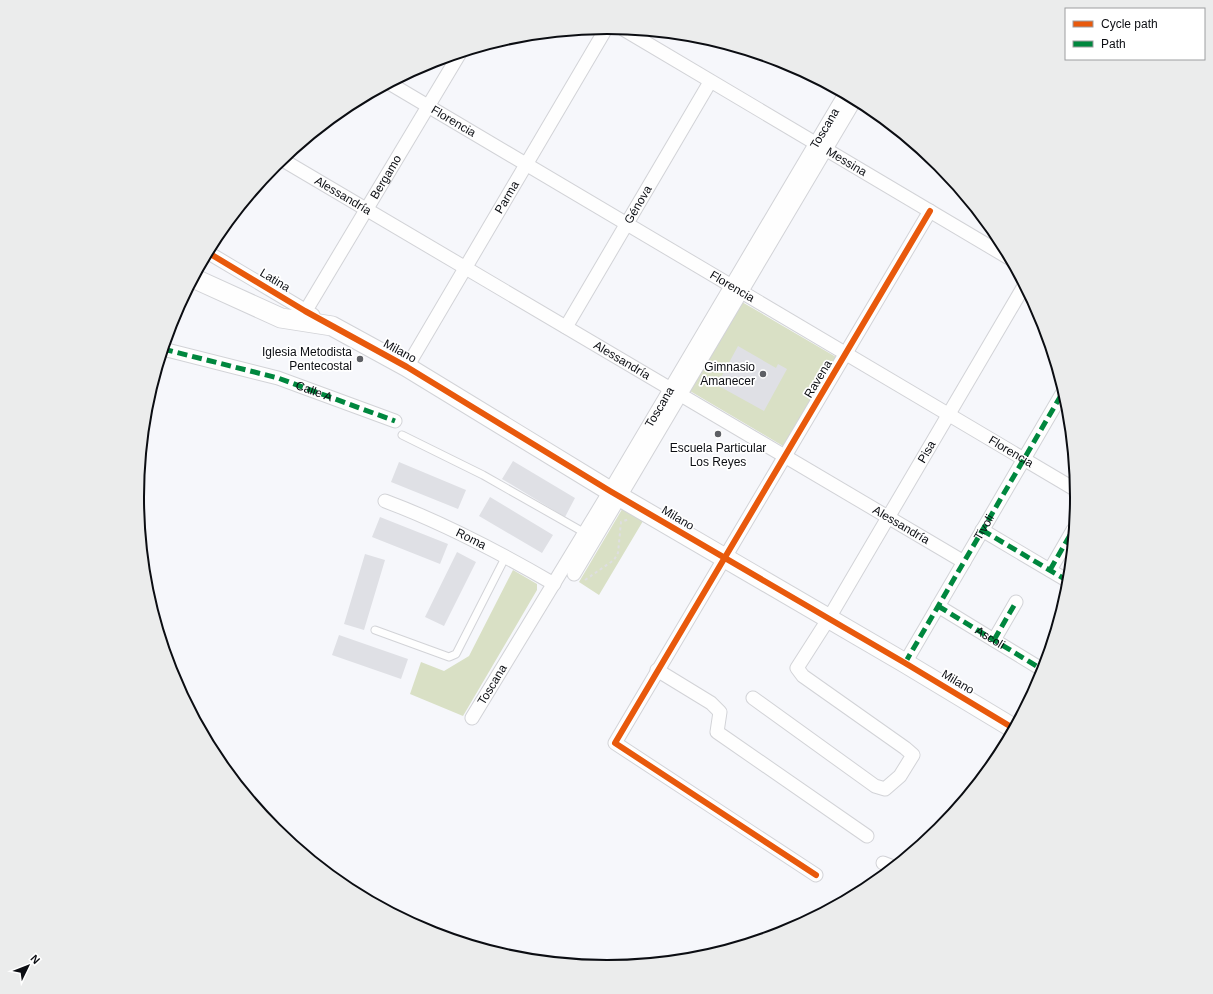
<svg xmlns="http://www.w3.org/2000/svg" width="1213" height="994" font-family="Arial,sans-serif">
<rect width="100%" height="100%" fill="#f6f7fb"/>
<path fill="#d9e0c5" d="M742 302 836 357 783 446 690 391Z
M624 506 646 516 599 595 579 582Z
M513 570 537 584V590L463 716 410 694 421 662 444 671 469 656Z"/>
<path fill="#dfe0e5" d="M738 346 776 368 778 364 787 369 764 411 717 385Z
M513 461 575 498 565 517 502 479Z
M399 462 466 490 458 509 391 482Z
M490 497 553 535 542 553 479 516Z
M380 517 448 544 440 564 372 537Z
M457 552 476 562 444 626 425 617Z
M365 554 385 560 364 630 344 624Z
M339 635 408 659 401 679 332 655Z"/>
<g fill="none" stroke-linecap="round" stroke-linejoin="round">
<defs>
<path id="lane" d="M402 435 483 475 585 533
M375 630 449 657 456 654 506 556"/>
<g id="street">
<path id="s1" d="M623 29 1009 258"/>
<path id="s2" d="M389 83 1076 490"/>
<path id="s3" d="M281 159 964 562"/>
<path d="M207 252 313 315"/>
<path id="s4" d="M299 322 460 53"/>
<path id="s5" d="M566 327 710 82"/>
<path d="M163 349 278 378 395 421"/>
<path id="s6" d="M407 367 607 27"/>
<path id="s7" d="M385 501C444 523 499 552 554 584"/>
<path d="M982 530 1068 581"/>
<path d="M1050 570 1073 530"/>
<path d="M574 574 855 100"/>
<path id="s8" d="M938 606 1043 670"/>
<path d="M994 640 1016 602"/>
<path id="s9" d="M905 663 1063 392"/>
<path d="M657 670 711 703 720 712 717 732 867 836"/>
<path id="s10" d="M753 698 875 786 885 789 900 776 913 755 905 748 803 676 797 668 829 618 1024 286"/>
<path id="s11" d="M472 718 610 491 845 94"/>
<path d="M883 863 893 867"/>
<path d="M816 875 615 743 930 211"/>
</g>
<path id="secondary" d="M193 278 281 318 332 326 407 367 610 491 905 663 1013 728"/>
</defs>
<use href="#lane" stroke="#d2d3d7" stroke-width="9"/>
<use href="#street" stroke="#d2d3d7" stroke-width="15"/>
<use href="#secondary" stroke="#d2d3d7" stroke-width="21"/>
<path stroke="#dedee0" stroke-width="2" stroke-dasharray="3 3" stroke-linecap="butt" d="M585 580 614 560 618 553 621 522 629 519"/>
<use href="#lane" stroke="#fefefe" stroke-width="7"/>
<use href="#street" stroke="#fefefe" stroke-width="13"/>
<use href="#secondary" stroke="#fefefe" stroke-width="19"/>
<g stroke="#00873e" stroke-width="5" stroke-dasharray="10 5" stroke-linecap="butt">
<path id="s12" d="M163 349 278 378 395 421"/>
<path d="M982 530 1068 581"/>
<path d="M1050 570 1073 530"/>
<path d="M938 606 1043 670"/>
<path d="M994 640 1016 602"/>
<path d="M905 663 1063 392"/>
</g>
<defs>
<path id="cycleway" d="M207 252 305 311 407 367 610 491 905 663 1013 728
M816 875 615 743 930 211"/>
</defs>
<use href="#cycleway" stroke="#fff" stroke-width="8"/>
<use href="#cycleway" stroke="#e8590c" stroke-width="6"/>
</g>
<g fill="#5d5f64" stroke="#fff" stroke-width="1.5">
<circle cx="360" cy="359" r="4"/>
<circle cx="763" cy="374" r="4"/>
<circle cx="718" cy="434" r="4"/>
</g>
<g text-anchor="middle" stroke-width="3.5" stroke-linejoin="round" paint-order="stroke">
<g font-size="12" fill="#0b0d12" stroke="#fff">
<text dy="4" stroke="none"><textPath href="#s2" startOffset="75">Florencia</textPath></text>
<text dy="4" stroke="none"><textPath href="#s11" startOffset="687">Toscana</textPath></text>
<text dy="4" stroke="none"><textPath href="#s1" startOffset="260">Messina</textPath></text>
<text dy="4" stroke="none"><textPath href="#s4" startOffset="169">Bergamo</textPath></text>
<text dy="4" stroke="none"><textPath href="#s3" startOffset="72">Alessandría</textPath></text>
<text dy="4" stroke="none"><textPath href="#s6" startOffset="197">Parma</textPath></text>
<text dy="4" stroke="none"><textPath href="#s5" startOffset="142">Génova</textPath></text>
<text transform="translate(275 280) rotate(31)" y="4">Latina</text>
<text dy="4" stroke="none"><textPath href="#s2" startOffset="399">Florencia</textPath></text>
<text transform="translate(400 351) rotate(29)" y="4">Milano</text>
<text dy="4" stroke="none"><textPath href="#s3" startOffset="396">Alessandría</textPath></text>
<text transform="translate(818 379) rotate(-59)" y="4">Ravena</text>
<text dy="4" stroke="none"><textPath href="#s12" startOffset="157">Calle A</textPath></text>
<text dy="4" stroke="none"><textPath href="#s11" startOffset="363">Toscana</textPath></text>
<text dy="4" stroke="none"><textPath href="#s10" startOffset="603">Pisa</textPath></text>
<text dy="4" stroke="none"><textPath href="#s2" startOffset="723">Florencia</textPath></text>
<text transform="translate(678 518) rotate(31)" y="4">Milano</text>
<text dy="4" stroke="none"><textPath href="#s3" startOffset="720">Alessandría</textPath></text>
<text dy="4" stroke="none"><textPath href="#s9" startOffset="157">Tivoli</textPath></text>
<text dy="4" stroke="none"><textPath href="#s7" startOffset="94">Roma</textPath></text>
<text dy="4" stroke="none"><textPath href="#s8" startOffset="61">Ascoli</textPath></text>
<text transform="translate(958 682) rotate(31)" y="4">Milano</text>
<text dy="4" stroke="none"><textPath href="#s11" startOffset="39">Toscana</textPath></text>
</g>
<g font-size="12" fill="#0b0d12" stroke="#fff" text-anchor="end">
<text x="352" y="356">Iglesia Metodista<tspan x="352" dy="14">Pentecostal</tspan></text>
<text x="755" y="371">Gimnasio<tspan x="755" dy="14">Amanecer</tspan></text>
<text x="718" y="452" text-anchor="middle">Escuela Particular<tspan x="718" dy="14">Los Reyes</tspan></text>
</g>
</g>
<path d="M0 0H1213V994H0ZM144 497a463 463 0 1 1 926 0a463 463 0 1 1-926 0Z" fill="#ebecec" fill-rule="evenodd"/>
<path fill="none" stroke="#0b0d12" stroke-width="2" d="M144 497a463 463 0 1 1 926 0a463 463 0 1 1-926 0Z"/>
<rect x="1065" y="8" width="140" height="52" fill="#ffffff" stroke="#9d9ea0"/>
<rect x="1073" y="21" width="20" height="6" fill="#e8590c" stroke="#9d9ea0"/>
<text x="1101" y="28" font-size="12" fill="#0b0d12">Cycle path</text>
<rect x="1073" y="41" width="20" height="6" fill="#00873e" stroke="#9d9ea0"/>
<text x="1101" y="48" font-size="12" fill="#0b0d12">Path</text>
<g transform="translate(28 966) rotate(47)" stroke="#ffffff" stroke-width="3" paint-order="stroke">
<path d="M0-3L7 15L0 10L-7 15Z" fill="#0b0d12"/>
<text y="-6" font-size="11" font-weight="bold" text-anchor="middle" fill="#0b0d12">N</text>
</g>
</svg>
